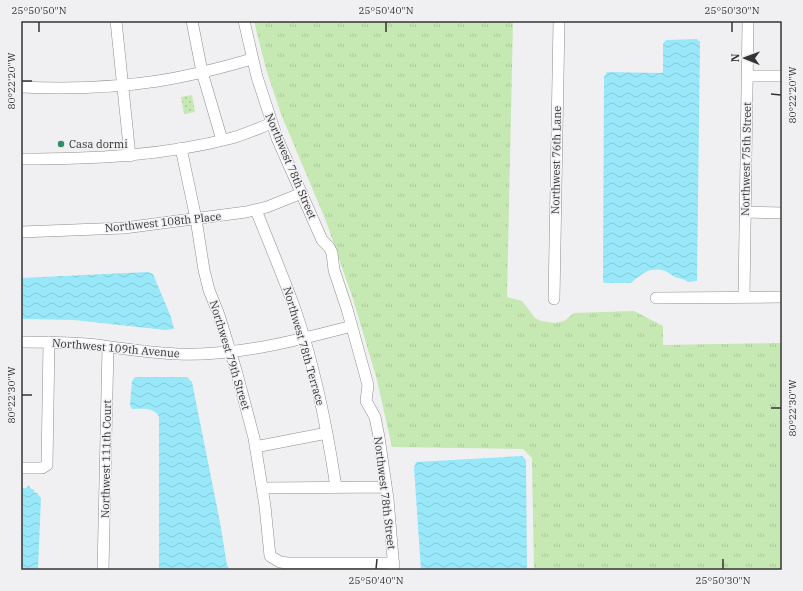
<svg xmlns="http://www.w3.org/2000/svg" width="803" height="591" font-family="'IBM Plex Serif',serif">
<defs>
<pattern id="grass-tufts" width="24" height="20" patternUnits="userSpaceOnUse"><rect width="24" height="20" fill="#c6e8b2"/><path d="M3 7l-1-3M5 7V3M7 7l1-3M15 17l-1-3M17 17v-4M19 17l1-3" fill="none" stroke="#abc89a"/></pattern>
<pattern id="park-dots" width="8" height="8" patternUnits="userSpaceOnUse"><rect width="8" height="8" fill="#c6e8b2"/><path d="M2 2h.1M6 6h.1" fill="none" stroke="#abc89a" stroke-width="1.8" stroke-linecap="round"/></pattern>
<pattern id="water-waves" width="16" height="10" patternUnits="userSpaceOnUse"><rect width="16" height="10" fill="#98e8f9"/><path d="M0 5q4-4 8 0t8 0" fill="none" stroke="#84c8d6"/></pattern>
</defs>
<rect width="100%" height="100%" fill="#f0f0f2"/>
<path fill="url(#grass-tufts)" d="M254 21H513L507 297 522 301 535 318 541 321 555 323 564 321 574 313 634 311 663 326V345L782 343V570H534L532 458 523 449 392 447 377 380 353 299 326 221 281 114 266 69Z"/>
<path fill="url(#park-dots)" d="M192 95 195 112 184 114 181 97Z"/>
<path fill="url(#water-waves)" d="M697 39 700 42 697 281 688 282C683 278 679 279 673 276 670 274 668 272 665 271 650 266 641 274 631 283H604L603 280 604 77 607 72 661 73 663 72V44L666 40Z
M148 272 153 274 171 317 174 329 165 330 74 320 21 319V278Z
M135 377H187L192 382 220 522 227 565 230 570H159V417C154 407 142 409 132 409L130 405 132 381Z
M522 456 526 460 527 570H421L414 468 416 462Z
M29 485 30 488 34 490V492L37 493 41 498 38 570H21V488H26Z"/>
<g fill="none" stroke-linecap="round" stroke-linejoin="round">
<defs>
<path id="minor" d="M116 21 130 156
M192 21 202 72 222 140
M244 21 257 77 277 138 322 240 329 247 332 253 334 270 347 309 368 385 366 401 375 417 379 437 388 499 394 570
M747 76H782
M21 87C66 89 112 88 158 81 189 76 221 68 252 59
M181 148 196 219 204 270 209 290 219 315 236 370 254 438 265 506 270 556 280 562 288 563H394
M21 159C92 159 163 156 232 138 246 134 259 128 272 123
M256 210C269 243 283 276 295 309 315 367 327 427 336 487
M745 212 782 213
M21 232 124 228 246 212 267 207 302 193
M656 298 782 297
M744 298 748 21
M554 299 559 21
M21 342C46 342 72 342 97 345 124 349 151 353 178 354 237 356 295 341 352 326
M255 447 327 433
M21 468H42L47 465 49 342
M262 488 386 487
M103 570 108 347"/>
</defs>
<use href="#minor" stroke="#8e8e90" stroke-width="12"/>
<use href="#minor" stroke="#fff" stroke-width="11"/>
</g>
<path fill="none" stroke="#343435" stroke-width="1.5" d="M39 32V22M386 32V22M732 32V22M22 81H32M771 94 781 95M22 395H32M771 408H781M376 569 377 559M723 569V559"/>
<circle fill="#318f67" stroke="#f0f0f2" stroke-width="1.5" cx="61" cy="144" r="4"/>
<g text-anchor="middle" stroke-width="3" stroke-linejoin="round" paint-order="stroke">
<g font-size="11" fill="#343435" stroke="#f0f0f2" text-anchor="start">
<text x="69" y="148">Casa dormi</text>
</g>
<g font-size="11" fill="#343435" stroke="#f0f0f2">
<text transform="translate(746 159) rotate(-89)" y="4">Northwest 75th Street</text>
<text transform="translate(556 160) rotate(-89)" y="4">Northwest 76th Lane</text>
<text transform="translate(291 166) rotate(67)" y="4">Northwest 78th Street</text>
<text transform="translate(163 222) rotate(-6)" y="4">Northwest 108th Place</text>
<text transform="translate(304 346) rotate(74)" y="4">Northwest 78th Terrace</text>
<text transform="translate(116 348) rotate(5)" y="4">Northwest 109th Avenue</text>
<text transform="translate(230 355) rotate(73)" y="4">Northwest 79th Street</text>
<text transform="translate(106 459) rotate(-89)" y="4">Northwest 111th Court</text>
<text transform="translate(385 493) rotate(83)" y="4">Northwest 78th Street</text>
</g>
</g>
<rect width="803" height="591" fill="none" stroke="#f0f0f2" stroke-width="44"/>
<g transform="translate(745 58) rotate(271)" stroke="#f0f0f2" stroke-width="3" paint-order="stroke">
<path d="M0-3L7 15L0 10L-7 15Z" fill="#343435"/>
<text y="-6" font-size="11" font-weight="bold" text-anchor="middle" fill="#343435">N</text>
</g>
<rect x="22" y="22" width="759" height="547" fill="none" stroke="#343435" stroke-width="1.5"/>
<g font-size="10" text-anchor="middle" fill="#343435">
<text x="39" y="14">25°50'50"N</text>
<text x="386" y="14">25°50'40"N</text>
<text x="732" y="14">25°50'30"N</text>
<text transform="translate(11 81) rotate(-90)" y="4">80°22'20"W</text>
<text transform="translate(792 95) rotate(-90)" y="4">80°22'20"W</text>
<text transform="translate(11 395) rotate(-90)" y="4">80°22'30"W</text>
<text transform="translate(792 408) rotate(-90)" y="4">80°22'30"W</text>
<text x="376" y="584">25°50'40"N</text>
<text x="723" y="584">25°50'30"N</text>
</g>
</svg>
